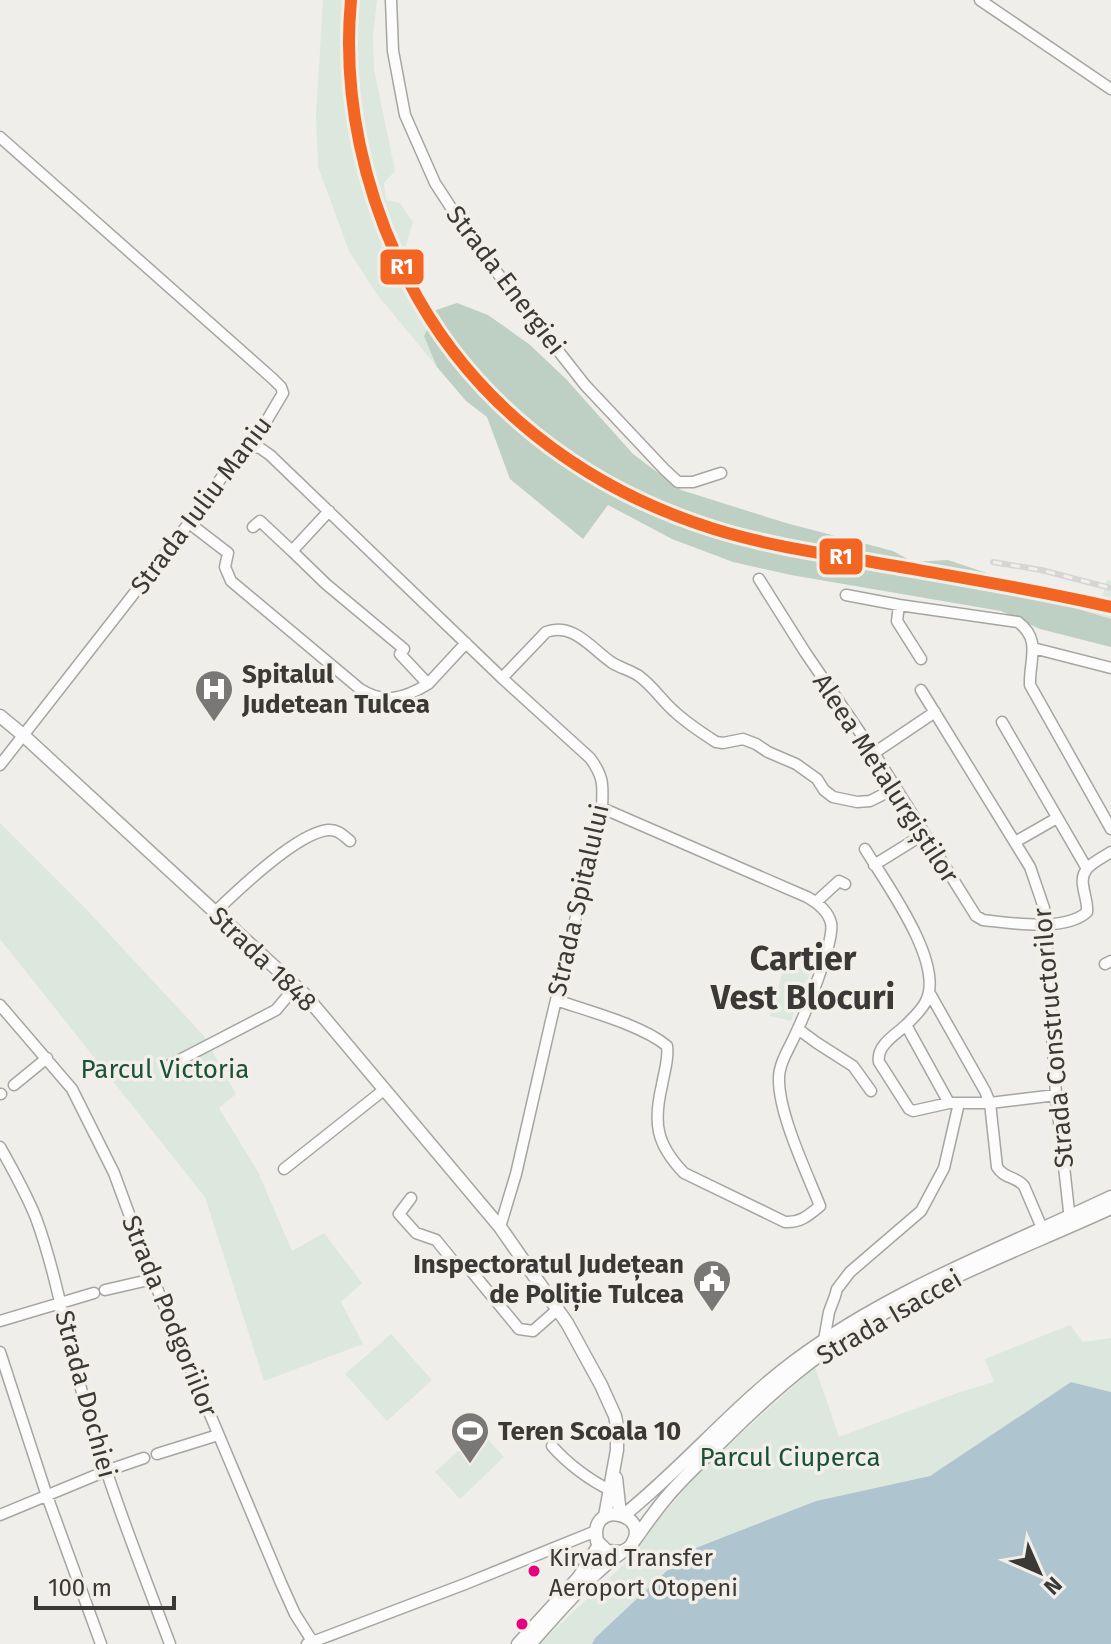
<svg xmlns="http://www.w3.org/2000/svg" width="1111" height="1644" font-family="'Fira Sans',sans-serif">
<rect width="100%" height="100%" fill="#f0eeeb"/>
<path fill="#dce7de" d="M323 0H377L373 36 374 69 395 171 384 183 386 200 400 203 413 222 403 256 397 257 422 306 431 320 424 336 437 367 376 293 349 251 318 167 316 116Z
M1107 580 1111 581V619L1075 608 1043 592 1102 598Z
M0 823 87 910 204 1036 236 1094 219 1108 258 1172 292 1251 324 1233 362 1283 341 1302 363 1344 264 1381 205 1197 0 939Z
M785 963 811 971 791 1021 770 1016Z
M1070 1325 1083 1342 1111 1338V1392L1071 1382 930 1476 816 1501 688 1551 595 1638 592 1644H539L623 1565 646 1534 705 1466 815 1367 839 1437 960 1392 994 1382 985 1359Z
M391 1334 432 1380 387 1421 345 1374Z
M480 1431 504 1457 460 1499 435 1472Z"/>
<path fill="#becfc3" d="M457 303 488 315 529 344 566 379 633 454 681 490 786 523 893 551 913 562 948 560 1043 592 1075 608 1111 619V647L1040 629 1001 611 791 575 733 562 672 539 608 505 583 539 510 479 487 417 466 401 437 367 424 336 436 310Z"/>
<path fill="#aec5cf" d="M1071 1382 1111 1392V1644H592L595 1638 688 1551 816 1501 930 1476Z"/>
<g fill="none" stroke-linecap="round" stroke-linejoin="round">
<defs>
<path id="minor" d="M391 0 393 51 405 115 435 183 474 243 585 385 664 469 678 482H693L721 473
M980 0 1111 89
M0 137 273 379 281 387 283 393 251 447 240 453 232 463 189 523 0 765
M251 447 260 448 270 455 502 678 590 758C604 777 603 785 602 808L551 1021 516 1174 500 1227
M189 523 228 553 225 567 231 581 360 689C384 705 405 698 428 684
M253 527 260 521 292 551 329 511
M292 551 326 584 404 649 400 654 428 684 466 643
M759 579 805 652 874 753 976 916 983 920C1011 923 1065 932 1087 912 1088 902 1084 895 1083 885 1080 867 1097 861 1111 852
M846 595 899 605 1018 622C1042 640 1029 660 1030 685L1111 829
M899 605 897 621 921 659
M1033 648 1111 668
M502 678 546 632C573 622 591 648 611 662 620 668 630 670 639 676 653 686 662 701 675 712 687 723 702 733 716 742L723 743 743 739 756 744 768 752 796 764 817 779 824 790 833 797 857 802 870 801 896 788
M921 690 1030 867 1044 908 1056 1095 1070 1220
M1002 722 1086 867
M874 753 935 712
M1015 842 1057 818
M865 849C885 882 945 963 926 1001 922 1010 913 1018 906 1025
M874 865 924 834
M816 902 839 881 845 884
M215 912C238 890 297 833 328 830 337 829 343 835 350 841
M1105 964 1111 961
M929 992 985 1091 990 1103 997 1167C1004 1179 1016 1176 1024 1186L1042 1228
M556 1000C588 1011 642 1025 667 1046 669 1059 664 1072 662 1085 653 1123 656 1144 684 1173L785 1222C800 1223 808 1216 820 1206 807 1173 778 1113 779 1078 779 1063 790 1047 796 1033 805 1014 835 941 831 923 828 911 818 903 807 897L602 808
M0 1005 72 1089 114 1173 153 1279 281 1583 295 1614 314 1644
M798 1029 817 1043 853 1066 871 1091
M170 1065 276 1010 296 986
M14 1085 47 1058
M0 1094H1
M949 1103 906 1025C895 1035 876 1046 879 1062L909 1109 913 1111 949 1103H990L1056 1095
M0 1147C13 1170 26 1193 36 1218 59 1281 68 1349 88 1413 111 1491 141 1567 170 1644
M284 1169 385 1089
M411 1198 399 1214 416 1233 436 1240 458 1267H468L519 1329 533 1331 558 1309
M105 1290 153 1279
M0 1321 94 1293
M824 1340 829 1312 835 1296 837 1289 850 1272 921 1211 944 1168 959 1103
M0 1352 47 1496 101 1644
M552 1446C567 1463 589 1480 610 1490
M157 1454 218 1435
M0 1515 106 1471 144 1458
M307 1644 465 1584 596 1531"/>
<path id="major" d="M0 716 23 735 305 995 500 1227 567 1323 601 1385 615 1416 617 1426V1450L605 1516
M616 1478 620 1514
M624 1515C684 1467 734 1406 796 1360 892 1289 1004 1248 1111 1197
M633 1542C644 1527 654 1512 666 1498 685 1475 709 1454 730 1433 783 1381 834 1339 900 1304 968 1268 1041 1240 1111 1208
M518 1644 579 1577 599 1545
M530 1644C548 1624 566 1603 585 1584 596 1573 609 1561 622 1552 628 1548 628 1550 632 1544 652 1513 588 1498 597 1541L607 1551 622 1552"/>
</defs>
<use href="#minor" stroke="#a6a5a2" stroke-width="13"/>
<use href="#major" stroke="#a6a5a2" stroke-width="15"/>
<use href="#minor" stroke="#fdfcfc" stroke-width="10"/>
<use href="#major" stroke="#fdfcfc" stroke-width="12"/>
<defs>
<path id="rail" d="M993 562 1041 570 1111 588"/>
</defs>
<use href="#rail" stroke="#d6d5d5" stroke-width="6"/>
<use href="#rail" stroke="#f2efe9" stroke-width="3" stroke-dasharray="9" stroke-linecap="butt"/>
<defs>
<path id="rail-1" d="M351 0C342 97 364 194 408 280 471 403 583 488 714 529 762 544 812 552 861 560 945 575 1029 588 1111 607"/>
</defs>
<use href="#rail-1" stroke="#f2efe9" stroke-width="18"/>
<use href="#rail-1" stroke="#f26522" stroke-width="12"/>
</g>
<defs>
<symbol id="hospital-pin" viewBox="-11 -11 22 30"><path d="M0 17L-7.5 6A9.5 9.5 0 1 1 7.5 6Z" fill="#7a7876" stroke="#f2efe9"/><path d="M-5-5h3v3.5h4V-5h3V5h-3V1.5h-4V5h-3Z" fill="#fff"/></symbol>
<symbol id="civic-pin" viewBox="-11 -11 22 30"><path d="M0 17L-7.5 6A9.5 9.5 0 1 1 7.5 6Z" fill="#7a7876" stroke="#f2efe9"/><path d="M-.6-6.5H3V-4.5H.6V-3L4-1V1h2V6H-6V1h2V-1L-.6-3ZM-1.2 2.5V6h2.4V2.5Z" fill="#fff"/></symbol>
<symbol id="stadium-pin" viewBox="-11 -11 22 30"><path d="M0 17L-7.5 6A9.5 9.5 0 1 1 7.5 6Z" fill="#7a7876" stroke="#f2efe9"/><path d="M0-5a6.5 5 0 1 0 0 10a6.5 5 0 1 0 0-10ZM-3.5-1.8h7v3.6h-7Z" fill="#fff"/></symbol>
</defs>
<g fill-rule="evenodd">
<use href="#hospital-pin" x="192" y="667" width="44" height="60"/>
<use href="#civic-pin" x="690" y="1257" width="44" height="60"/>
<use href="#stadium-pin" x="448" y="1409" width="44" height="60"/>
</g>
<g fill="#e5007d" stroke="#f2efe9" stroke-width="3">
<circle cx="534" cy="1571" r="7"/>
<circle cx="522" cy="1624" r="7"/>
</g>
<g text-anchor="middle" stroke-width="7" stroke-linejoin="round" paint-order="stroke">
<g font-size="24" fill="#3a3937" stroke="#f2efe9" text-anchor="start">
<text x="549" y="1566">Kirvad Transfer<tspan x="549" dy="30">Aeroport Otopeni</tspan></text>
</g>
<g font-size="26" fill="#3a3937" stroke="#f2efe9">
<text transform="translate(506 280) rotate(53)" y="9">Strada Energiei</text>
<text transform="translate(201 505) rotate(-53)" y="9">Strada Iuliu Maniu</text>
<text transform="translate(886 778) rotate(57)" y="9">Aleea Metalurgiștilor</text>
<text transform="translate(578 900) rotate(-77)" y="9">Strada Spitalului</text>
<text transform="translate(263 959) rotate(44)" y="9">Strada 1848</text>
<text transform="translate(1053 1038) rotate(-95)" y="9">Strada Constructorilor</text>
<text transform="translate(170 1316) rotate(68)" y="9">Strada Podgoriilor</text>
<text transform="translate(889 1317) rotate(-30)" y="9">Strada Isaccei</text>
<text transform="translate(86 1394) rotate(75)" y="9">Strada Dochiei</text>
</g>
<g font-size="26" font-weight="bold" fill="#3a3937" stroke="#f2efe9" text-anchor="start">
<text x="242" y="683">Spitalul<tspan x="242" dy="30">Judetean Tulcea</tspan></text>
<text x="684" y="1273" text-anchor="end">Inspectoratul Județean<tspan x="684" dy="30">de Poliție Tulcea</tspan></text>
<text x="498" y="1440">Teren Scoala 10</text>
</g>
<g font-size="26" fill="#1a5238" stroke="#f2efe9">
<text x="165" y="1078">Parcul Victoria</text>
<text x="790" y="1466">Parcul Ciuperca</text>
</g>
<g font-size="34" font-weight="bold" fill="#3a3937" stroke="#f2efe9">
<text x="803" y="970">Cartier<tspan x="803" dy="39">Vest Blocuri</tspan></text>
</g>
</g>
<g stroke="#f2efe9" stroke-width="3">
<rect x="379" y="248" width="46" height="38" rx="8" fill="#f26522"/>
<rect x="818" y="537" width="46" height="39" rx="8" fill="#f26522"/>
</g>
<g font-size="22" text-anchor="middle" font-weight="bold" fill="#fff">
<text x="402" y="274">R1</text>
<text x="841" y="564">R1</text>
</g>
<g transform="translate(1039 1572) rotate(135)" stroke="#f2efe9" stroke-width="6" paint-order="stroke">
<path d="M0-6L14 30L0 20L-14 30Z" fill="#3a3937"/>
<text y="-12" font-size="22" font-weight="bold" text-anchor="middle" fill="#3a3937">N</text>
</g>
<path d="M36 1596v12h138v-12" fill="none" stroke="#3a3937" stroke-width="4"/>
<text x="48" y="1596" font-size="24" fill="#3a3937" stroke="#f2efe9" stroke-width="6" paint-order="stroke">100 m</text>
</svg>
